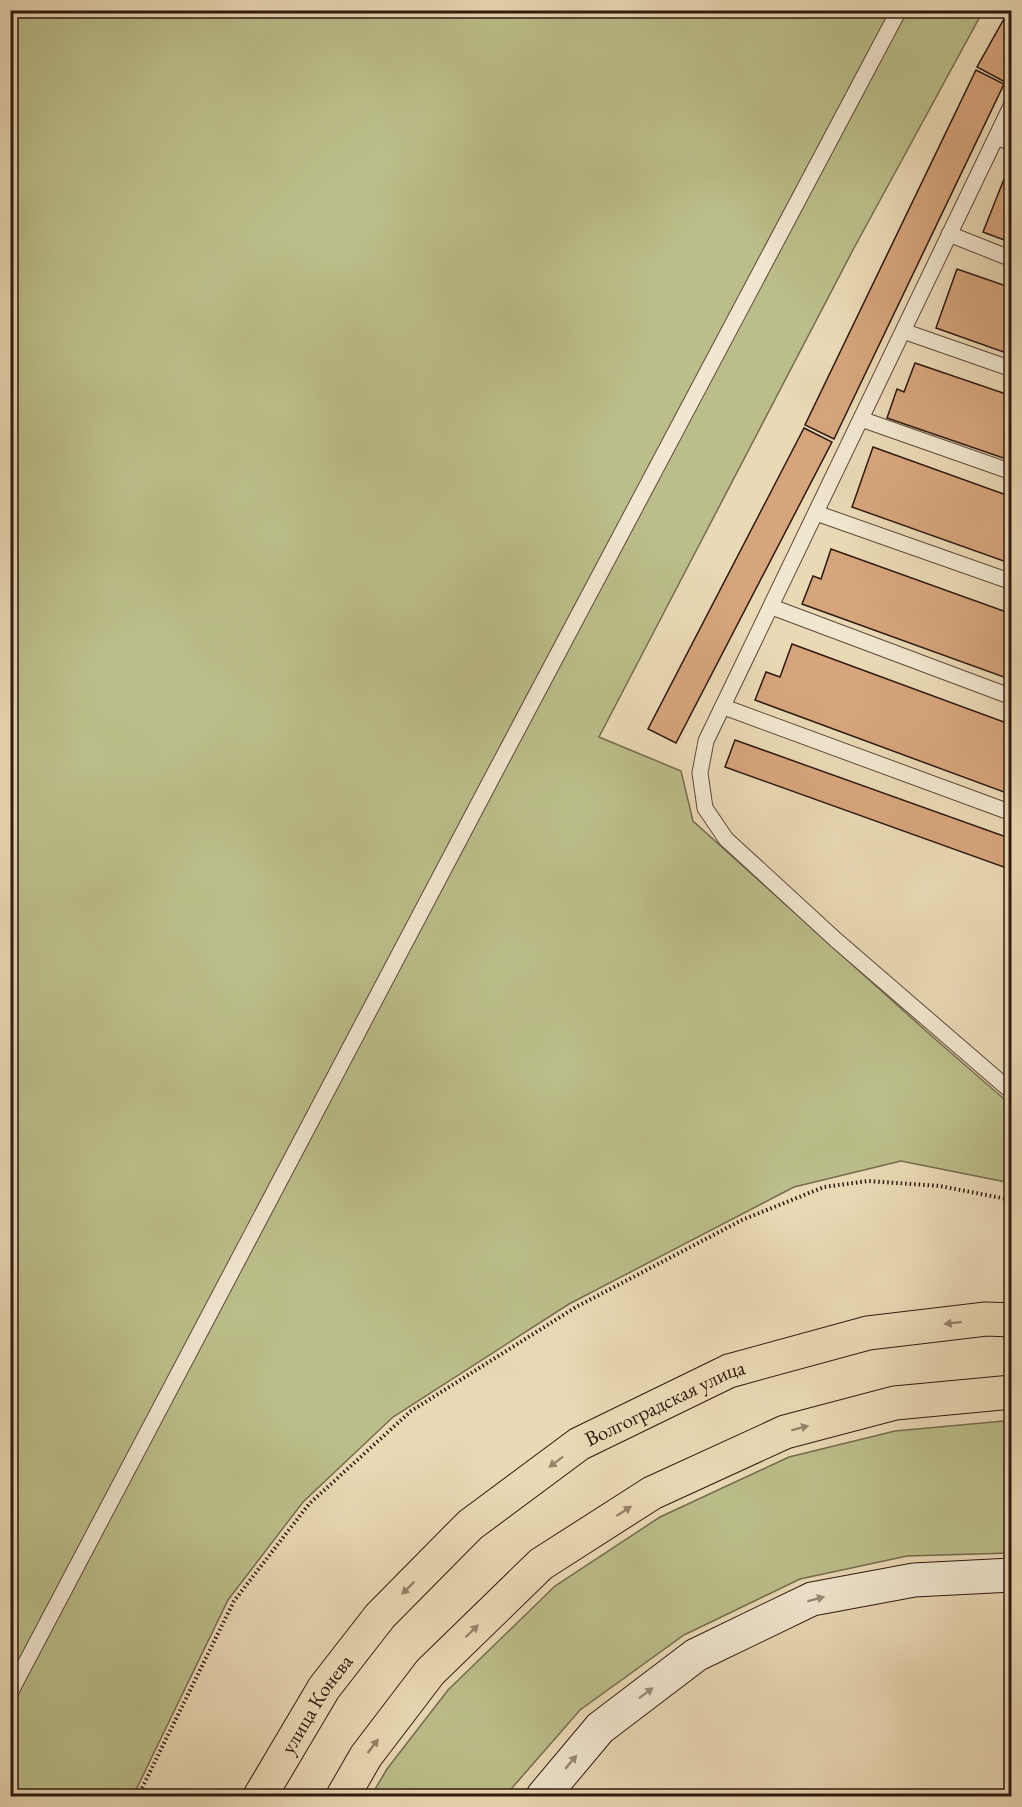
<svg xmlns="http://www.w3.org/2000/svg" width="1022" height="1807" font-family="'EB Garamond',serif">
<rect width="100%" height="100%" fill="#ead9b5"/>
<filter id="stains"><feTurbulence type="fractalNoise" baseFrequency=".00333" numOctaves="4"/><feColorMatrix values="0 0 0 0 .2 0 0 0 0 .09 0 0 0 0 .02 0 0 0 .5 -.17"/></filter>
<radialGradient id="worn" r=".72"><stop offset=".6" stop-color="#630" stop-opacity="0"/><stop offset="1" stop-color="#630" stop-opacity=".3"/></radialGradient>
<path fill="#bbbe8a" stroke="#756c4e" stroke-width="1.5" d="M11 11H983L854 248 599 737 681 771 693 821 926 1031 1011 1105V1183L901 1161 794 1187 569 1304 393 1417 303 1502 228 1600 133 1796H11Z
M1004 1421H1011V1553L907 1556 800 1579 684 1635 580 1710 505 1796H371L387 1769 448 1690 555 1586 660 1517 789 1457 895 1431Z"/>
<path fill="#d7a57c" stroke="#2f1911" stroke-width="1.5" d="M1009 10H1012V71L1005 82 977 67Z
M976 70 1004 84 834 439 805 425Z
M1006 174 1012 177V243L983 232Z
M957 269 1012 288V355L936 328Z
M915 363 1012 396V461L887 418 897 389 904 392Z
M804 428 832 442 676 743 648 729Z
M873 447 1012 497V564L852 507Z
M831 549 1012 614V680L802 604 813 576 821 579Z
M792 644 1012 725V795L755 700 766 672 780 677Z
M735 740 1012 839V870L725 767Z"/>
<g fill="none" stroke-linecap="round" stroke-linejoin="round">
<defs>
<path id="service" d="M1012 104 706 741 700 773 705 808 726 839 836 940 1012 1092
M996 137 1012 143
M949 234 1012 259
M903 331 1012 369
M861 419 1012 472
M816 513 1012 582
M772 607 1012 697
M724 707 1012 813
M10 1693 493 776 899 10"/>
<path id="secondary" d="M543 1796 600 1728 696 1655 812 1599 914 1580 1012 1575"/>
<g id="primary">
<path id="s1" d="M260 1796 324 1688 380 1616 470 1525 579 1444 729 1371 868 1333 986 1319 1012 1320"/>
<path d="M343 1796 366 1756 430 1672 541 1564 652 1493 785 1432 895 1403 1012 1392"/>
</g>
</defs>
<use href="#service" stroke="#5e493a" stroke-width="17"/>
<use href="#secondary" stroke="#2f1911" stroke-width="35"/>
<use href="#primary" stroke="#2f1911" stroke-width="35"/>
<path stroke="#2f1911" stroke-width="4" stroke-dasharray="1.5 3" stroke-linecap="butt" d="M138 1796 234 1601 309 1504 411 1411 576 1307 742 1220 824 1187 868 1181 940 1186 1012 1200"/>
<use href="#service" stroke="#f1e6cf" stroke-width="15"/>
<use href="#secondary" stroke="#f1e6cf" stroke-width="33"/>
<use href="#primary" stroke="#ead9b5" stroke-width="33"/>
</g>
<defs><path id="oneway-solid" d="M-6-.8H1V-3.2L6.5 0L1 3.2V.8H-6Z" transform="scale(1.5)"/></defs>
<g fill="#96836b">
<use href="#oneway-solid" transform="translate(953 1323) rotate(173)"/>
<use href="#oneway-solid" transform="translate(800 1428) rotate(-15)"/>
<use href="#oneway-solid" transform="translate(556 1462) rotate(143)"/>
<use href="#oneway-solid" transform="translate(624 1511) rotate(-33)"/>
<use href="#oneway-solid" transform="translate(408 1588) rotate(135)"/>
<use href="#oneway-solid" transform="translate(472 1631) rotate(-44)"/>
<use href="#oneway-solid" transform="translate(373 1746) rotate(-53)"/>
</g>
<g fill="#9a8a7a">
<use href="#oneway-solid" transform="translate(816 1599) rotate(-15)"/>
<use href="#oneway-solid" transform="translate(646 1693) rotate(-37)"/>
<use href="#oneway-solid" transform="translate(571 1762) rotate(-50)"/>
</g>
<g text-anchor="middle" stroke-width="4.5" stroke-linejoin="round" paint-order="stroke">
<g font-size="21" fill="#2f1911" stroke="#f1e6cf">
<text dy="7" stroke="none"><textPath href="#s1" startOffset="576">Волгоградская улица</textPath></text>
<text dy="7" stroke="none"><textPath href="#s1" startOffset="108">улица Конева</textPath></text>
</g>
</g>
<rect width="1022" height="1807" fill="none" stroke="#ead9b5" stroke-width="36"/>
<rect x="12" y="12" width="998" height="1783" fill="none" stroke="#2f1911" stroke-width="3"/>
<rect x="18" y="18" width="986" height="1771" fill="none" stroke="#2f1911" stroke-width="1.5"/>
<rect width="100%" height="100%" filter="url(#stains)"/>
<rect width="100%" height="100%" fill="url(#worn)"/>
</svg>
